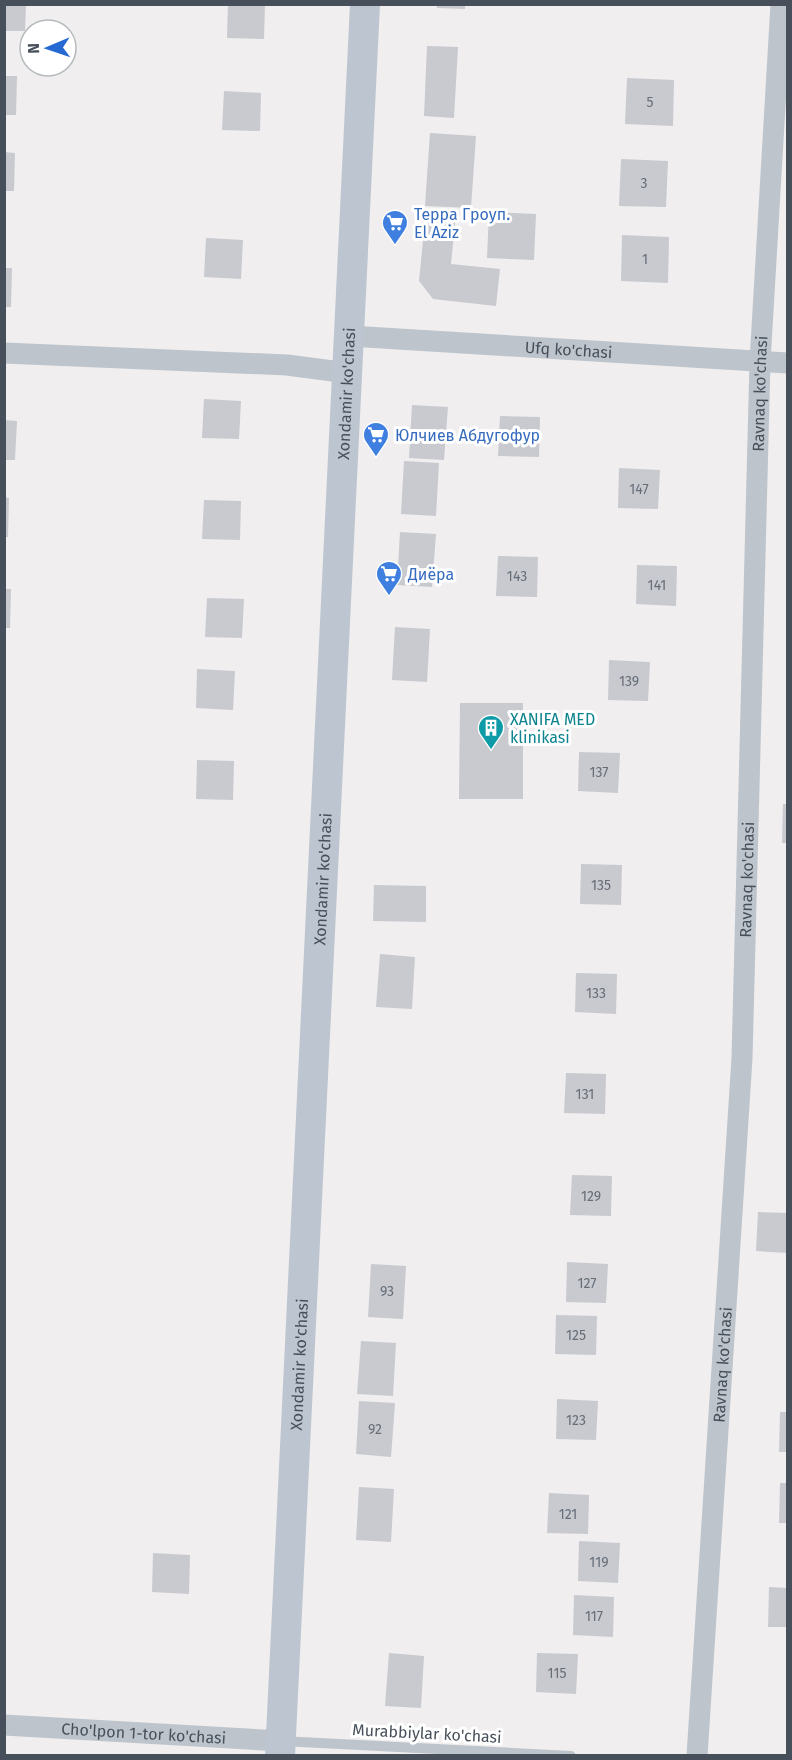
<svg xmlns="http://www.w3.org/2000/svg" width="792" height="1760" font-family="'Fira Sans',sans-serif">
<rect width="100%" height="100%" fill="#f0eeee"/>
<path fill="#c8cad0" d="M4 4H26L25 31H4Z
M228 4H265L264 39 227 38Z
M437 4H465V9L437 8Z
M427 46 458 47 454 118 424 116Z
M4 76H17L16 115H4Z
M627 78 674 80 673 126 625 124Z
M224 91 261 93 260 131 222 130Z
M430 133 476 136 471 208 425 206Z
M4 152 15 153 14 191H4Z
M621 159 668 161 666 207 619 206Z
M426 210 456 214 451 264 500 269 496 306 433 299 419 281Z
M489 212 536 214 534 260 487 258Z
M622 235 669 237 668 283 621 281Z
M206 238 243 240 241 279 204 277Z
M4 268H12L11 307H4Z
M204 399 241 401 239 439 202 438Z
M412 405 448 407 444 460 409 458Z
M500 416 540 417 539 457 498 456Z
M4 420 17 421 15 460H4Z
M404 461 439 463 436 516 401 514Z
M619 468 660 470 658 509 618 508Z
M4 497 9 498 8 537H4Z
M204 500 241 501 240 540 202 539Z
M400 532 436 534 432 587 397 585Z
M498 556 538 557 537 597 496 596Z
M637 565 677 566 676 606 636 604Z
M4 589H11L10 628H4Z
M207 598 244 599 242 638 205 637Z
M395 627 430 629 427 682 392 680Z
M609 660 650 662 648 701 608 700Z
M197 669 235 671 233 710 196 708Z
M460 703H523V799H459Z
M579 752 620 753 618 793 578 791Z
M197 760 234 761 233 800 196 799Z
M783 804H788V843H782Z
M581 864 622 865 621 905 580 904Z
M374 885 426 886V922L373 921Z
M380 954 415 957 412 1009 376 1007Z
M576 973 617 974 616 1014 575 1012Z
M566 1073 606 1074 605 1114 564 1113Z
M572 1175 612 1176 611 1216 570 1215Z
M758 1212 788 1213V1253L756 1251Z
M567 1262 608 1264 606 1303 566 1302Z
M371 1264 406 1266 403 1319 368 1317Z
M556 1315 597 1316 596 1355 555 1354Z
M361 1341 396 1343 393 1396 357 1394Z
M557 1399 598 1401 596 1440 556 1439Z
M359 1401 395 1403 391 1457 356 1454Z
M780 1412H788V1452H779Z
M780 1483H788V1523H779Z
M359 1487 394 1489 391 1542 356 1540Z
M549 1493 589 1495 588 1534 547 1533Z
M579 1541 620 1543 618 1583 578 1581Z
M153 1553 190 1555 189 1594 152 1592Z
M769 1587 788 1588V1627H768Z
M574 1595 614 1597 613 1637 573 1635Z
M389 1653 424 1656 421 1708 385 1706Z
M537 1653 578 1654 576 1694 536 1692Z"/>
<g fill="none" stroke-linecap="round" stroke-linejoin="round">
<path stroke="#bdc4cc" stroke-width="10" d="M281 1741 571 1756"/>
<g stroke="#bdc4cc" stroke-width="21">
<path id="s1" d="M350 336 788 363"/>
<path d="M4 353 287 365 348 373"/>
<path id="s2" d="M4 1725 281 1741"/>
<path id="s3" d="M697 1756 742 1058 760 362 781 4"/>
</g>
<path stroke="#bdc5d0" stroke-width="30" id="s4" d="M280 1756 365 4"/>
</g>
<defs>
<symbol id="supermarket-pin" viewBox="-11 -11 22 30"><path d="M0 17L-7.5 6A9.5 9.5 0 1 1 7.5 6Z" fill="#3f7fe0" stroke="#fff"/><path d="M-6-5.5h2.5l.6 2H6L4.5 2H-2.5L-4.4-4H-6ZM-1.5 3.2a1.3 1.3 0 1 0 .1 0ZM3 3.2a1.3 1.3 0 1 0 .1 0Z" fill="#fff"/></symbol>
<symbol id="building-pin" viewBox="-11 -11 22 30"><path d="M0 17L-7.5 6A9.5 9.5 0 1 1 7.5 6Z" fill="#0f9aa8" stroke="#fff"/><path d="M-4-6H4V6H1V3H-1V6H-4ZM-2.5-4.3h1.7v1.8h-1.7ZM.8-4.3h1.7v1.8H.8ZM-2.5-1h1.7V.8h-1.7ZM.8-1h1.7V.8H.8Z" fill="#fff"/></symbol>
</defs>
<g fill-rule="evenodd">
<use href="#supermarket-pin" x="380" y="208" width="30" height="40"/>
<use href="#supermarket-pin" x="361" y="420" width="30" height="40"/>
<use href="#supermarket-pin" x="374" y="559" width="30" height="40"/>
<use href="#building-pin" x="476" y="713" width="30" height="40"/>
</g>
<g text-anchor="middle" stroke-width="6" stroke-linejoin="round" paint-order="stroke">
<g font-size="14" fill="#676e78">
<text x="650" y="107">5</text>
<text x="644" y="188">3</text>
<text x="645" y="264">1</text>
<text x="639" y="494">147</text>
<text x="517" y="581">143</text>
<text x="657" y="590">141</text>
<text x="629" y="686">139</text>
<text x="599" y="777">137</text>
<text x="601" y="890">135</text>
<text x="596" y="998">133</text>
<text x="585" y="1099">131</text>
<text x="591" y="1201">129</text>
<text x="587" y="1288">127</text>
<text x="387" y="1296">93</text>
<text x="576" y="1340">125</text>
<text x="576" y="1425">123</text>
<text x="375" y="1434">92</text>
<text x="568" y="1519">121</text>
<text x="599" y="1567">119</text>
<text x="594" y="1621">117</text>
<text x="557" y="1678">115</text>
</g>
<g font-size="16" fill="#366cbe" stroke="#fff" text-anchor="start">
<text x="414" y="220">Терра Гроуп.<tspan x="414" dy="18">El Aziz</tspan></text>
<text x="395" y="441">Юлчиев Абдугофур</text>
<text x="408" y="580">Диёра</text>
</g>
<g font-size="16" fill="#47505a" stroke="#fff">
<text dy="6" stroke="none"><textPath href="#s1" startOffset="219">Ufq ko'chasi</textPath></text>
<text dy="6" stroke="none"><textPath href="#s4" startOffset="1364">Xondamir ko'chasi</textPath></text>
<text dy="6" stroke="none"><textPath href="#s3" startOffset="1364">Ravnaq ko'chasi</textPath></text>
<text dy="6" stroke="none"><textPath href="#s4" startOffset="878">Xondamir ko'chasi</textPath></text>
<text dy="6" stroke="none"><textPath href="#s3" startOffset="878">Ravnaq ko'chasi</textPath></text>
<text dy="6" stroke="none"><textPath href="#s4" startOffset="392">Xondamir ko'chasi</textPath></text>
<text dy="6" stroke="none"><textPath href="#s3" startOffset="392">Ravnaq ko'chasi</textPath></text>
<text dy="6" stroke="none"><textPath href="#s2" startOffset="140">Cho'lpon 1-tor ko'chasi</textPath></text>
<text transform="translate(427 1733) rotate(3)" y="6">Murabbiylar ko'chasi</text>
</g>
<g font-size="16" fill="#0d838f" stroke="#fff" text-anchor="start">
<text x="510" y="725">XANIFA MED<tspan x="510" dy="18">klinikasi</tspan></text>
</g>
</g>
<rect width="792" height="1760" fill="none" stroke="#47505a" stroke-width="12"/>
<g transform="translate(48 48) rotate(268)"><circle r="28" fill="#ffffff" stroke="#b5b9bd" stroke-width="1.5"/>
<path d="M0-4.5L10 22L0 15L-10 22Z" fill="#2669d2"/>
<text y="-9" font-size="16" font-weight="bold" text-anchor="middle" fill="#47505a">N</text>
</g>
</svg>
